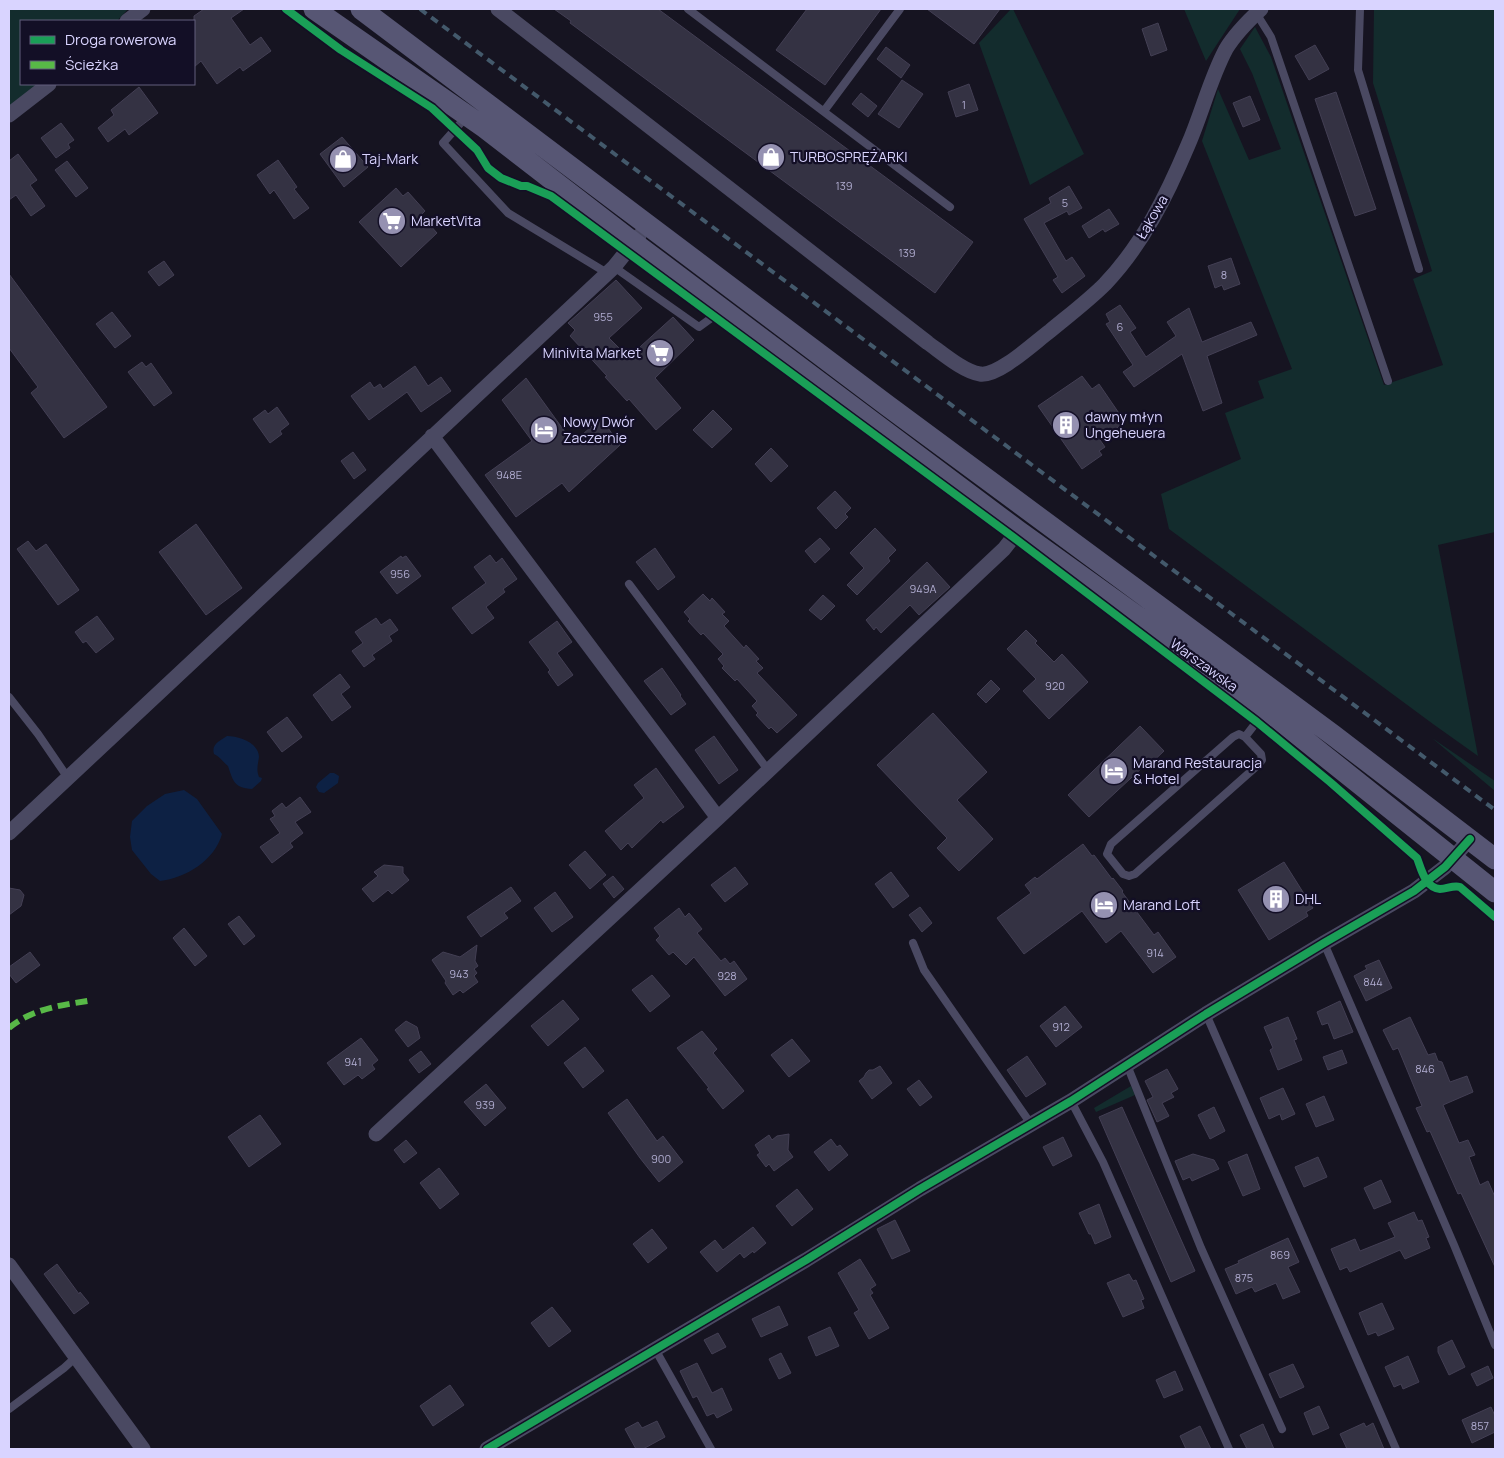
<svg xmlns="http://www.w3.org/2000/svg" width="1504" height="1458" font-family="Manrope,sans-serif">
<rect width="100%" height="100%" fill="#161421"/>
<path fill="#132c2d" d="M9 9H128L117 21H21V84H40L9 108Z
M1011 9H1013L1084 154 1030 185 979 43Z
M1184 9H1240L1206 61Z
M1374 9H1495V533V532L1438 545 1478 756 1433 724 1169 529 1161 494 1241 459 1225 413 1264 398 1258 381 1292 369 1202 141 1218 89 1249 160 1281 149 1252 73 1240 49 1255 27 1271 57 1384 385 1443 365 1413 279 1432 271 1373 83Z
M1432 738 1495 781V791Z
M1131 1086 1135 1095 1096 1112 1094 1108Z"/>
<path fill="#0d2144" d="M227 736C239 736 259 743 259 757 258 764 256 770 259 777L262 778 261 781 252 789C234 788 233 781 228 766 223 762 220 757 214 754 211 744 220 741 227 736Z
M330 773H334L339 776 338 783 324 793 319 792 316 787 318 783Z
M184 790 197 799 222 834C215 860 186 878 160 881L151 874 132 850 130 837 132 821 147 806 165 794Z"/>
<path fill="#343243" stroke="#433f54" d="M204 9H244L231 18 250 45 261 37 271 51 243 71 240 67 217 84 201 61 194 67V16Z
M554 9H658L973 242 935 293 570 23 571 21Z
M807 9H881L825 85 776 50Z
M927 9H1000L974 44Z
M1158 23 1167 50 1151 56 1142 29Z
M1315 45 1329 69 1309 80 1295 56Z
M886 47 910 65 901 78 877 59Z
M902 80 923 94 899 128 878 114Z
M969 84 978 110 956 117 948 92Z
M139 87 158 113 129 135 125 129 108 142 98 128 114 115 111 110Z
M1336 92 1376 209 1355 216 1315 99Z
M861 93 877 106 868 117 852 104Z
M1250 96 1260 120 1243 127 1233 103Z
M61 123 74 140 68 144 70 148 56 158 41 138Z
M342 137 368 167 344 187 320 154Z
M18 154 37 180 30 185 45 206 31 216 16 195 9 200V161Z
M278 160 297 187 294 189 309 208 294 219 274 190 270 194 257 175Z
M67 161 88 188 76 197 55 170Z
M1069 186 1082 208 1069 215 1067 211 1044 223 1066 261 1072 257 1085 276 1062 293 1053 280 1058 277 1024 219 1051 203 1049 198Z
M396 188 403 196 408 192 425 211 421 215 437 233 401 267 359 222Z
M1109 209 1119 224 1105 232 1103 229 1089 238 1082 226Z
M1231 258 1240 284 1224 290 1222 285 1215 288 1208 266Z
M164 261 174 275 159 286 148 272Z
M9 274 107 407 64 438 31 393 38 387 9 348Z
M616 280 642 308 609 338 627 356H630L673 317 694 340 655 378 681 408 656 430 629 399 627 401 605 377 607 376 570 336 575 330 568 323Z
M1120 305 1136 328 1130 332 1146 357 1176 336 1167 322 1189 308 1202 342 1251 322 1257 335 1207 356 1222 403 1203 411 1182 354 1134 387 1123 372 1133 365 1106 324 1110 322 1106 314Z
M112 312 131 336 115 348 96 324Z
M142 362 146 367 151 363 172 393 154 406 128 372Z
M415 366 428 386 441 377 451 391 421 412 407 392 369 420 351 396 370 382 374 388 380 384 383 389Z
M1082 376 1092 389 1099 384 1125 422 1100 440 1105 447 1099 451 1102 455 1082 469 1038 406Z
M526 378 573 443 601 418 620 445 569 492 562 483 516 517 485 475 532 441 502 400Z
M277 407 289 424 280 431 282 434 270 443 253 419 265 410 268 414Z
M713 410 732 429 712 448 693 430Z
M771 448 788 466 771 482 755 464Z
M353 452 366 470 354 479 341 461Z
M835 491 851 508 845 514 848 517 836 529 817 508Z
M196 524 242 588 206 615 159 552Z
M875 528 896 550 888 558 890 561 857 595 847 585 864 568 850 553Z
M820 538 830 549 815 563 805 551Z
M28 541 36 551 46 544 79 590 58 605 17 549Z
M655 548 675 577 658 590 636 562Z
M490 555 496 563 502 558 517 579 503 589 505 592 486 607 494 618 472 634 452 608 486 583 474 567Z
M401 556 402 558 406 556 421 576 397 594 380 572Z
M927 562 950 587 919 615 910 605 881 633 876 627 874 630 866 620Z
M703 594 710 601 712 598 725 612 722 614 729 621 724 626 744 648 746 645 759 659 756 661 763 668 757 673 797 715 777 733 771 727 769 729 756 715 758 713 752 706 757 701 737 679 735 681 722 668 724 666 718 659 723 654 703 633 701 635 688 621 690 619 684 612Z
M823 595 835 606 821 620 809 610Z
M97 616 114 639 96 653 86 641 83 643 75 632Z
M376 618 381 625 390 619 398 630 389 636 392 641 372 655 375 659 364 667 352 651 363 643 355 632Z
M557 621 572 642 557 653 573 675 558 686 548 672 550 670 529 642Z
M1026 630 1037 641 1035 643 1054 662 1062 654 1088 682 1049 719 1023 691 1036 679 1007 649Z
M662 668 681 695 680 696 686 704 671 715 644 681Z
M340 674 350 687 341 694 351 707 332 721 313 695Z
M991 680 1000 689 986 703 977 694Z
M933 713 987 772 957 800 993 839 959 871 937 848 947 838 877 765Z
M287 717 302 737 282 752 267 732Z
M1140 726 1164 751 1146 768 1144 766 1089 817 1068 795Z
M714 736 738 770 719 784 695 750Z
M656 768 684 807 663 823 661 820 632 848 628 843 621 850 605 831 644 798 634 785Z
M300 797 311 812 295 822 303 833 290 843 293 847 272 863 260 847 280 833 270 819 275 816 272 811 282 803 286 808Z
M1083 844 1092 856 1094 855 1112 879 1113 878 1123 891 1122 892 1154 935 1158 932 1176 957 1153 973 1121 931 1106 943 1082 911 1024 954 997 918 1031 893 1025 885 1035 877 1037 879Z
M585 851 606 875 590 889 569 865Z
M1284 862 1313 908 1306 912 1308 916 1269 940 1238 890Z
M384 865 403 867V873L409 880 392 894 388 890 373 902 362 889 378 876 374 872Z
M735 867 748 884 725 902 711 885Z
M891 872 909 896 893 908 875 884Z
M613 876 624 889 614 898 603 884Z
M511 887 521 901 504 913 508 918 481 937 467 917Z
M9 888 20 890 24 895 21 906 9 915Z
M555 892 573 917 552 932 534 908Z
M920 907 932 923 922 932 909 915Z
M679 908 685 917 689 913 702 929 697 933 721 961 725 958 730 964 734 961 747 979 725 996 694 957 686 965 673 952 669 955 656 940 660 936 654 928Z
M239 916 255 936 244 945 228 924Z
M184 928 207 956 195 966 173 938Z
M477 945 475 961 478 966 474 969 477 973 474 976 478 982 463 993 460 990 453 995 445 983 446 981 432 960 443 952 460 957Z
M30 952 40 965 16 983 9 974V967Z
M1379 960 1392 988 1366 1001 1354 976 1367 969 1365 966Z
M652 975 670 996 650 1012 632 990Z
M563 1000 579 1019 548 1046 531 1026Z
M1340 1001 1353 1032 1334 1039 1328 1023 1322 1025 1317 1012Z
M1065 1006 1082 1027 1056 1047 1040 1026Z
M1288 1017 1297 1039 1294 1040 1302 1060 1278 1070 1270 1050 1273 1048 1264 1027Z
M1410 1017 1428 1055 1435 1053 1438 1061 1442 1062 1450 1082 1467 1076 1473 1092 1443 1105 1459 1143 1468 1140 1475 1155 1469 1157 1480 1185 1488 1181 1495 1197V1267L1461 1193 1458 1194 1430 1131 1427 1132 1416 1108 1422 1106 1398 1048 1393 1050 1383 1030Z
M406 1021 417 1027 420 1038 408 1047 395 1030Z
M702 1031 717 1049 713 1053 744 1091 723 1109 707 1089 709 1088 677 1048Z
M361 1038 378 1060 372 1065 375 1069 362 1079 358 1075 344 1085 327 1063Z
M792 1039 810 1061 789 1077 771 1055Z
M585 1047 604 1071 583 1088 564 1063Z
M1342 1050 1347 1063 1328 1070 1323 1057Z
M421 1051 431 1064 419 1073 409 1060Z
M1027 1056 1046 1084 1026 1097 1007 1070Z
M880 1066 892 1083 872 1099 859 1081 864 1077 866 1073 869 1070H873Z
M1167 1069 1178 1089 1171 1093 1174 1097 1162 1103 1169 1116 1157 1122 1147 1100 1153 1097 1145 1081Z
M919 1080 932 1097 920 1106 907 1089Z
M486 1084 506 1108 485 1126 464 1102Z
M1283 1088 1295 1114 1282 1120 1280 1114 1269 1119 1260 1098Z
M1324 1096 1334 1120 1316 1127 1306 1104Z
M627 1099 657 1141 663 1136 683 1162 659 1182 640 1158 608 1113Z
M1122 1107 1195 1271 1171 1282 1099 1117Z
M1214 1107 1225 1131 1210 1139 1198 1115Z
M260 1115 281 1144 249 1167 228 1137Z
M789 1134 788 1150 793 1157 774 1171 769 1164 766 1167 757 1155 760 1153 755 1145 769 1135 772 1140 777 1136Z
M1063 1137 1072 1156 1053 1166 1043 1147Z
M831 1139 837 1147 840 1145 848 1155 829 1171 814 1152Z
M406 1140 417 1153 404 1163 394 1150Z
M1193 1154 1214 1160 1219 1169 1192 1181 1190 1177 1183 1180 1175 1161Z
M1247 1154 1260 1189 1243 1196 1228 1162Z
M1318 1157 1327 1177 1304 1187 1295 1167Z
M439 1168 459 1194 440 1209 420 1183Z
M1381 1180 1391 1202 1374 1209 1364 1188Z
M797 1189 813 1209 792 1226 776 1206Z
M1099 1204 1111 1237 1095 1244 1091 1234H1089L1079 1213Z
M1414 1212 1418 1221 1422 1220 1429 1237 1426 1238 1430 1248 1405 1259 1400 1250 1350 1272 1347 1267 1340 1270 1331 1249 1355 1239 1360 1251 1395 1237 1388 1223Z
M895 1220 910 1251 892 1259 877 1229Z
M753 1227 766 1243 754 1253 753 1251 744 1258 740 1253 717 1272 700 1252 715 1240 723 1250Z
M652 1229 667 1248 648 1263 633 1244Z
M1288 1238 1299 1262 1288 1267 1300 1292 1283 1299 1276 1283 1255 1292 1252 1287 1236 1294 1225 1269 1239 1263 1238 1261Z
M860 1259 876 1285 870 1289 873 1293 870 1295 889 1328 869 1339 854 1313 859 1310 838 1273Z
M57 1264 79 1294 80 1292 89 1303 74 1314 44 1274Z
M1129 1274 1133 1281 1136 1280 1144 1299 1141 1300 1144 1308 1123 1317 1107 1283Z
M1382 1303 1394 1329 1378 1336 1376 1332 1368 1335 1359 1313Z
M779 1306 788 1325 761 1337 752 1319Z
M552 1307 571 1331 549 1347 531 1323Z
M830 1327 839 1346 816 1356 808 1337Z
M718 1333 726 1347 712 1354 704 1340Z
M1452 1340 1465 1367 1449 1375 1438 1352V1347Z
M781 1353 791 1373 779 1379 769 1359Z
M1408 1356 1419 1382 1403 1389 1401 1384 1394 1387 1385 1367Z
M697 1363 712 1393 722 1388 732 1410 717 1418 714 1413 707 1416 697 1396 693 1398 680 1371Z
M1293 1364 1304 1387 1280 1398 1269 1374Z
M1488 1366 1493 1378 1477 1386 1471 1374Z
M1175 1371 1183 1390 1164 1398 1156 1380Z
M450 1385 464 1405 433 1426 420 1406Z
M1319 1406 1329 1428 1313 1435 1304 1413Z
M1491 1407 1495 1416V1432L1472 1443 1462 1420Z
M657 1421 665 1437 643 1449H636L625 1429 638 1422 642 1428Z
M1364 1423 1366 1427 1373 1423 1384 1449H1347L1340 1434Z
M1263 1424 1274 1449H1247L1240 1435Z
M1200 1426 1211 1449H1186L1180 1436Z"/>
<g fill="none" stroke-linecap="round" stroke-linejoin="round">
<path stroke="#4a4962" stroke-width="8" d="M688 9 950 207
M1360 9 1358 70 1419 269
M1256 13 1271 37 1388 381
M824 111 900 9
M466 117 443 143 508 213 607 273
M614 267 699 327 721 311
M629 584 768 770
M9 697 38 734 68 778
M1245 737 1261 754 1262 760 1258 765 1135 874 1129 876 1123 874 1107 854 1111 844 1233 737 1239 734 1245 737 1265 711
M913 943 924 970 1031 1124
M1324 943 1454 1245 1495 1345
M1206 1014 1396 1449
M1127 1065 1201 1248 1282 1429
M1071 1101 1103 1162 1229 1449
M655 1349 711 1449
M9 1409 64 1368 76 1357"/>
<path stroke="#4a4962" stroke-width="15" d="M498 9 928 343C942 353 964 372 980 374 998 377 1035 342 1050 331 1068 316 1088 301 1105 284 1143 244 1167 195 1188 145 1202 113 1210 79 1226 49 1235 34 1248 21 1261 9
M127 21 143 9
M9 115 49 84
M432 436 718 818
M9 833 614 267 639 236
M376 1134 718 818 1004 549 1018 531
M9 1265 143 1449
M487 1449 806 1260 920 1189 1071 1101 1206 1014 1324 943 1414 891 1445 867 1470 839"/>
<path stroke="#575674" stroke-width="21" d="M314 9 485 128 634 243 1018 531 1262 706 1495 892
M361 9 888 406 1333 735 1495 859"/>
<path stroke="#43596b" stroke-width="4" stroke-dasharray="8 6" stroke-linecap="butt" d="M420 9 1495 810"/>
<path stroke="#58b947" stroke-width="6" stroke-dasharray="12 6" stroke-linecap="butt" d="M9 1028C33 1008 63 1005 93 1000"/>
<defs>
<path id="cycleway" d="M286 9 341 50 432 108 477 150 488 168 501 178 521 186H527L551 196 1013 537 1257 722 1330 782 1417 858C1421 868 1425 888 1440 889 1447 889 1453 885 1460 887L1495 917
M487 1449 806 1260 920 1189 1071 1101 1206 1014 1324 943 1414 891 1445 867 1470 839"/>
</defs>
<use href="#cycleway" stroke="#130f26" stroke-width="11"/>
<use href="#cycleway" stroke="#1a9f57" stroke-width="8"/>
</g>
<defs>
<symbol id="shop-disc" viewBox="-11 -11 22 22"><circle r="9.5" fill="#9591b1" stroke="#130f26"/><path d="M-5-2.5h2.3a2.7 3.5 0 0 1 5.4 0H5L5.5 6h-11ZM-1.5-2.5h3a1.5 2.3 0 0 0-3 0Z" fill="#fff"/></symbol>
<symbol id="supermarket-disc" viewBox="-11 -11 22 22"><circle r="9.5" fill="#9591b1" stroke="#130f26"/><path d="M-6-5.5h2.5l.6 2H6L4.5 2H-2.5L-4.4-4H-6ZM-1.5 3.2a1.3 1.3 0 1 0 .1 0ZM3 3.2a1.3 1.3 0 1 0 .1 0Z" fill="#fff"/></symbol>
<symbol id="building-disc" viewBox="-11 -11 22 22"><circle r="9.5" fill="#9591b1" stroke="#130f26"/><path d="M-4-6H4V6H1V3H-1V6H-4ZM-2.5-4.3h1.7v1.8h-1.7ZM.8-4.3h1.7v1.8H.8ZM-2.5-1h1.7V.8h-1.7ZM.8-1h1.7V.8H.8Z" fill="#fff"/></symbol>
<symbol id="hotel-disc" viewBox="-11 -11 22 22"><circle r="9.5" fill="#9591b1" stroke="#130f26"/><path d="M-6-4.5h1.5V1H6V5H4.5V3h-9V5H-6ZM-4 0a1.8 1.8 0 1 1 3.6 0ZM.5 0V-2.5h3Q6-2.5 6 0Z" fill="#fff"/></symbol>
</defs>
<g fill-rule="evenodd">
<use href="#shop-disc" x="755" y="141" width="32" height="32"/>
<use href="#shop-disc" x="327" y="143" width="32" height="32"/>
<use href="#supermarket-disc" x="376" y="205" width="32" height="32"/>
<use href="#supermarket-disc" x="644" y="337" width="32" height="32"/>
<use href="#building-disc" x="1050" y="409" width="32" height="32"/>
<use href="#hotel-disc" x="528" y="414" width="32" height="32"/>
<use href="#hotel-disc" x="1098" y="755" width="32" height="32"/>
<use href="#building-disc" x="1260" y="883" width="32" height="32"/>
<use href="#hotel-disc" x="1088" y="889" width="32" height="32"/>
</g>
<g text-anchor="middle" stroke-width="4.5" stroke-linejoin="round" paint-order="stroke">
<g font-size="11" fill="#b0acd0">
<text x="964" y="109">1</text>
<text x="844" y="190">139</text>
<text x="1065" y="207">5</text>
<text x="907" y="257">139</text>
<text x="1224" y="279">8</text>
<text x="603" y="321">955</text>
<text x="1120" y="331">6</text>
<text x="509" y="479">948E</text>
<text x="400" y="578">956</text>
<text x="923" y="593">949A</text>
<text x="1055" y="690">920</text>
<text x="1155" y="957">914</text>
<text x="459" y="978">943</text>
<text x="727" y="980">928</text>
<text x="1373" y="986">844</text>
<text x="1061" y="1031">912</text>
<text x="353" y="1066">941</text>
<text x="1425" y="1073">846</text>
<text x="485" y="1109">939</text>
<text x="661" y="1163">900</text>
<text x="1280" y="1259">869</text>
<text x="1244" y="1282">875</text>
<text x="1480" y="1430">857</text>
</g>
<g font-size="14" fill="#d9d4ff" stroke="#130f26" text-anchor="start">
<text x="790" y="162">TURBOSPRĘŻARKI</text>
<text x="362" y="164">Taj-Mark</text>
<text x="411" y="226">MarketVita</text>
<text x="641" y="358" text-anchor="end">Minivita Market</text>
<text x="1085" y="422">dawny młyn<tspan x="1085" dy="16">Ungeheuera</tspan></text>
<text x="563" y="427">Nowy Dwór<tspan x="563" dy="16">Zaczernie</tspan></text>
<text x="1133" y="768">Marand Restauracja<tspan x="1133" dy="16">&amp; Hotel</tspan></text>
<text x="1295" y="904">DHL</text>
<text x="1123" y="910">Marand Loft</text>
</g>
<g font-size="14" fill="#d9d4ff" stroke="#130f26">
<text transform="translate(1152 217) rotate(-60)" y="5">Łąkowa</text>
<text transform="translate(1204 665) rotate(36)" y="5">Warszawska</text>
</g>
</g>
<rect width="1504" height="1458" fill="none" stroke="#d9d4ff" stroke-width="20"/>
<rect x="20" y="20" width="175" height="65" fill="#130f26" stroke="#625e7d"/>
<rect x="30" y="36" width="25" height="8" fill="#1a9f57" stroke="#625e7d"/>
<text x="65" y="45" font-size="15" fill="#d9d4ff">Droga rowerowa</text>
<rect x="30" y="61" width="25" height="8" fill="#58b947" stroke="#625e7d"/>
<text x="65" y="70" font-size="15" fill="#d9d4ff">Ścieżka</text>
</svg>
